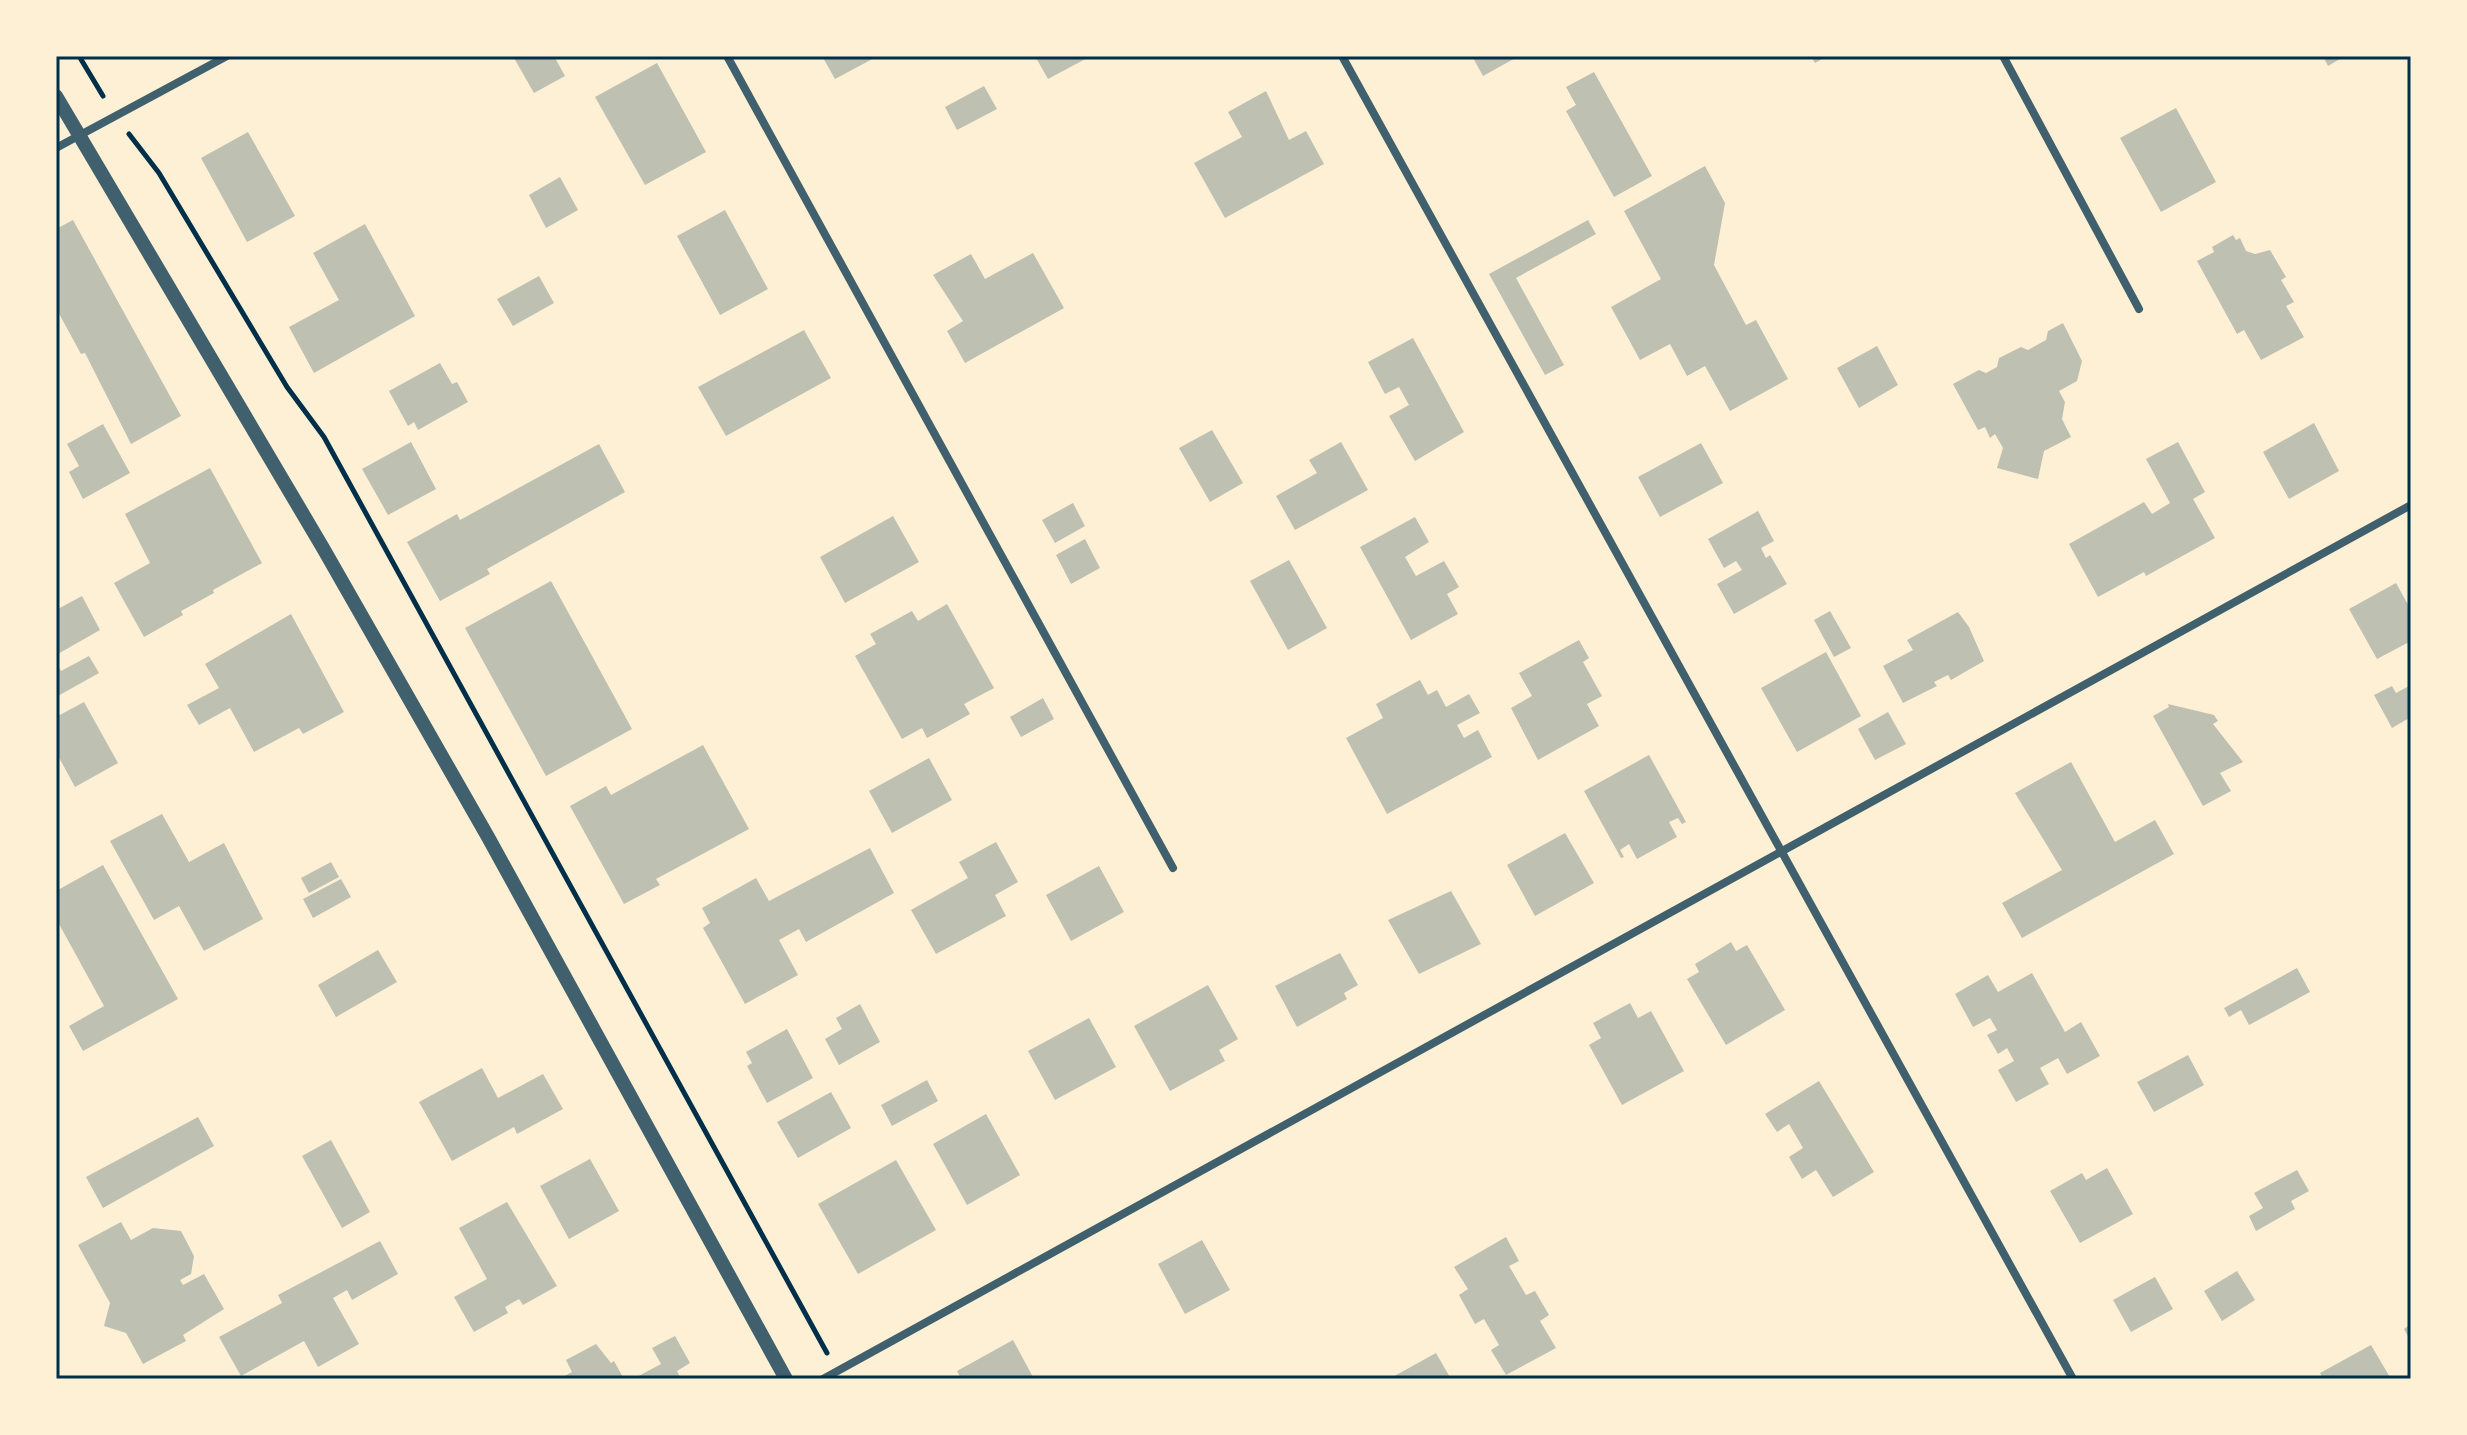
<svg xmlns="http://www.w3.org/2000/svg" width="2467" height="1435" font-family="'Roboto Condensed',sans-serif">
<rect width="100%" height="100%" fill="#fdf0d5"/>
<path fill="#bec0b2" d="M518 56H554L565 76 534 93 514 58Z
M822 56H878L835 79Z
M1035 56H1091L1048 79Z
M1472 56H1519L1483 76Z
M1811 56H1828L1815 63Z
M2323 56H2345L2328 66Z
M657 63 706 152 645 185 595 97Z
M1594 72 1652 176 1614 197 1566 111 1576 105 1566 87Z
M984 86 997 109 957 130 945 107Z
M1266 91 1289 140 1306 131 1324 164 1225 218 1194 163 1242 137 1228 112Z
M2176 108 2216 182 2161 212 2120 138Z
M248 132 295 216 247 242 201 158Z
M1705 166 1725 203 1714 265 1746 325 1756 320 1788 379 1730 411 1705 366 1687 376 1670 344 1640 360 1611 307 1661 279 1624 211Z
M560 177 578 210 546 228 529 195Z
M725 210 768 289 720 315 677 236Z
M73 220 181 416 131 444 85 353 81 354 56 308V229Z
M1588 220 1596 234 1516 278 1564 365 1545 375 1489 274Z
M365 224 415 316 314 373 289 327 339 300 313 253Z
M2233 235 2236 240 2240 238 2246 251 2255 254 2270 250 2286 277 2281 280 2294 302 2286 306 2304 337 2261 360 2244 330 2237 334 2197 261 2214 252 2212 247Z
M1033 253 1064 308 965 363 947 331 963 321 933 275 971 254 985 279Z
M539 276 554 303 513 326 497 299Z
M2063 323 2082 361 2077 381 2059 391 2065 402 2062 419 2071 437 2044 451 2038 479 1997 468 2003 448 1995 434 1990 438 1985 427 1978 430 1953 384 1979 370 1986 373 1997 367 1999 358 2021 347 2028 350 2046 340 2048 331Z
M804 330 831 378 726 436 698 387Z
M1413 338 1464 432 1415 461 1389 416 1409 405 1399 387 1385 394 1368 362Z
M1877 346 1898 385 1859 408 1837 368Z
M440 363 452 384 457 382 468 402 418 430 414 422 408 426 389 391Z
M2314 423 2339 471 2289 499 2263 452Z
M103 424 130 473 83 499 69 472 79 466 67 444Z
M1212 430 1243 483 1210 502 1179 448Z
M411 442 436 489 388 515 362 469Z
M1341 442 1368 490 1295 530 1276 496 1317 473 1309 460Z
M2178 442 2205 492 2193 499 2215 538 2146 576 2144 572 2098 597 2069 544 2144 502 2152 514 2170 503 2146 459Z
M1701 443 1723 483 1660 517 1638 477Z
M599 444 625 492 487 569 490 574 440 601 407 542 457 514 460 520Z
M210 468 262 563 213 590 214 593 181 611 183 615 144 637 114 583 150 563 125 514Z
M1073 503 1085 526 1055 543 1042 520Z
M1758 511 1774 541 1761 548 1766 558 1770 555 1787 584 1734 614 1717 584 1742 570 1736 561 1724 568 1708 539Z
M893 516 919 562 845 603 820 557Z
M1415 517 1429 542 1405 557 1416 576 1444 561 1459 587 1447 594 1458 614 1411 640 1360 547Z
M1085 539 1100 568 1071 584 1056 555Z
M1289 560 1327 628 1288 650 1250 581Z
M551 581 632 729 546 776 465 628Z
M2396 583 2411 610V641L2377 659 2349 609Z
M82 596 100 630 56 655V610Z
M947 604 994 688 964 704 970 714 927 738 922 728 902 739 855 656 876 644 870 634 912 611 918 621Z
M1830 611 1851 648 1834 657 1814 620Z
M1958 612 1969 627 1984 661 1951 680 1948 675 1934 682 1937 686 1903 703 1883 666 1913 650 1907 640Z
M291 614 344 712 303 734 299 728 254 752 230 708 199 725 187 705 219 688 205 664Z
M1579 640 1589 658 1583 662 1602 696 1587 704 1599 726 1538 760 1511 708 1532 696 1519 673Z
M1826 652 1861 716 1797 752 1761 688Z
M89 656 99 673 56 697V662L61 671Z
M1420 680 1428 695 1437 690 1446 707 1469 694 1480 713 1457 725 1464 738 1478 730 1492 757 1387 814 1346 738 1383 718 1376 704Z
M2411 685V717L2392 728 2374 695 2392 686 2396 693Z
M1043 698 1054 719 1021 737 1010 717Z
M84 702 118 763 75 787 56 752V717Z
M2168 704 2214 715 2218 721 2213 724 2243 762 2220 773 2231 791 2203 806 2153 716 2169 707Z
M1888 712 1906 744 1875 760 1858 729Z
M703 745 749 829 656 879 660 885 624 904 570 806 606 786 611 795Z
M1649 755 1686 822 1682 824 1678 818 1669 822 1677 837 1637 859 1629 844 1620 850 1624 857 1621 858 1584 791Z
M929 758 952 800 892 833 869 791Z
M2071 762 2115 842 2155 820 2174 854 2022 938 2002 903 2062 870 2015 793Z
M162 814 189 862 224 843 263 919 204 951 179 906 154 920 110 841Z
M1565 833 1594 883 1535 916 1507 865Z
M996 842 1018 882 995 895 1006 916 936 954 911 910 968 878 959 862Z
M870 848 894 893 806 942 799 929 779 940 798 975 745 1004 703 928 710 923 702 908 756 878 769 901Z
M331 862 339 877 309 893 301 878Z
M103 865 178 999 83 1051 69 1026 104 1006 59 924 56 925V891Z
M1099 866 1124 912 1071 941 1046 895Z
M341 879 351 897 313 918 303 899Z
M1451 891 1481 944 1419 974 1388 920Z
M1731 942 1736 951 1747 945 1785 1010 1726 1045 1687 979 1699 972 1695 964Z
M378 950 397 982 336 1017 318 985Z
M1340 953 1358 985 1344 993 1347 999 1297 1027 1275 986Z
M2297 968 2310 992 2249 1025 2241 1010 2229 1017 2224 1008Z
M2032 973 2065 1032 2081 1022 2100 1056 2067 1074 2058 1058 2040 1068 2049 1084 2016 1102 1998 1070 2014 1061 2007 1048 1998 1054 1987 1035 1997 1030 1990 1018 1973 1027 1955 994 1988 975 1998 992Z
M1208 985 1238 1039 1219 1050 1225 1061 1170 1091 1134 1026Z
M1630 1003 1638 1018 1651 1011 1684 1071 1622 1105 1589 1045 1601 1038 1593 1023Z
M860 1004 880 1042 839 1065 825 1039 842 1029 836 1018Z
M1089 1018 1116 1067 1055 1100 1028 1051Z
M787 1029 813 1078 767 1103 747 1066 752 1063 746 1052Z
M2188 1055 2204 1085 2154 1112 2137 1082Z
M482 1068 498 1098 543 1074 563 1109 517 1134 514 1127 452 1161 419 1102Z
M927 1080 938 1101 892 1126 881 1105Z
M1819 1081 1874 1172 1833 1197 1816 1170 1802 1179 1789 1157 1803 1148 1789 1124 1777 1132 1765 1114Z
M831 1092 851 1128 798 1158 777 1122Z
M986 1114 1020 1175 967 1205 933 1144Z
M198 1117 214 1146 103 1208 86 1177Z
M331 1140 370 1212 342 1228 302 1156Z
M590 1159 619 1211 569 1239 540 1186Z
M896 1160 936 1230 858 1274 818 1204Z
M2107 1168 2133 1214 2080 1243 2050 1191 2082 1173 2086 1180Z
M2297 1170 2309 1191 2291 1201 2295 1209 2256 1231 2249 1216 2263 1208 2254 1193Z
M507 1202 557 1286 523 1305 519 1299 505 1307 508 1313 474 1332 454 1297 487 1279 459 1228Z
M121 1222 131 1240 153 1228 181 1231 194 1256 191 1274 180 1280 183 1285 204 1274 224 1309 183 1335 186 1341 143 1364 126 1333 104 1326 110 1303 78 1245Z
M1506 1237 1519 1261 1509 1266 1526 1295 1535 1291 1549 1315 1540 1321 1556 1348 1506 1375 1491 1350 1499 1345 1484 1319 1475 1324 1459 1295 1468 1289 1454 1267Z
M1202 1240 1230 1290 1185 1314 1158 1264Z
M380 1241 398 1274 352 1300 347 1290 333 1298 359 1344 318 1367 304 1341 241 1376 219 1337 282 1303 278 1295Z
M2237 1271 2255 1300 2222 1321 2204 1291Z
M2155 1277 2173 1309 2131 1332 2113 1300Z
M2411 1324V1342L2404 1329Z
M675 1336 690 1363 677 1371 681 1379H633L661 1364 652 1348Z
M1013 1340 1034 1379H961L957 1371Z
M596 1344 611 1363 614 1361 624 1379H559L572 1372 566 1360Z
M2371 1345 2391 1379H2323L2320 1373Z
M1436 1353 1451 1379H1389Z"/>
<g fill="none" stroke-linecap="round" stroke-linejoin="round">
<path stroke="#003049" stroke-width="5" d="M79 56 103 96
M129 134 159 173 287 387 324 437 827 1353"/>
<path stroke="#3f606c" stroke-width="8" d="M727 56 1173 868
M1342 56 2073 1379
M2003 56 2139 309
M56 148 227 56
M823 1379 2411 505"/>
<path stroke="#3f606c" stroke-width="14" d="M56 96 323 548 488 837 786 1379"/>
</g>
<rect width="2467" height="1435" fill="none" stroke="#fdf0d5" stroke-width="116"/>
<rect x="58" y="58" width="2351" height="1319" fill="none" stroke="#003049" stroke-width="3"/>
</svg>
